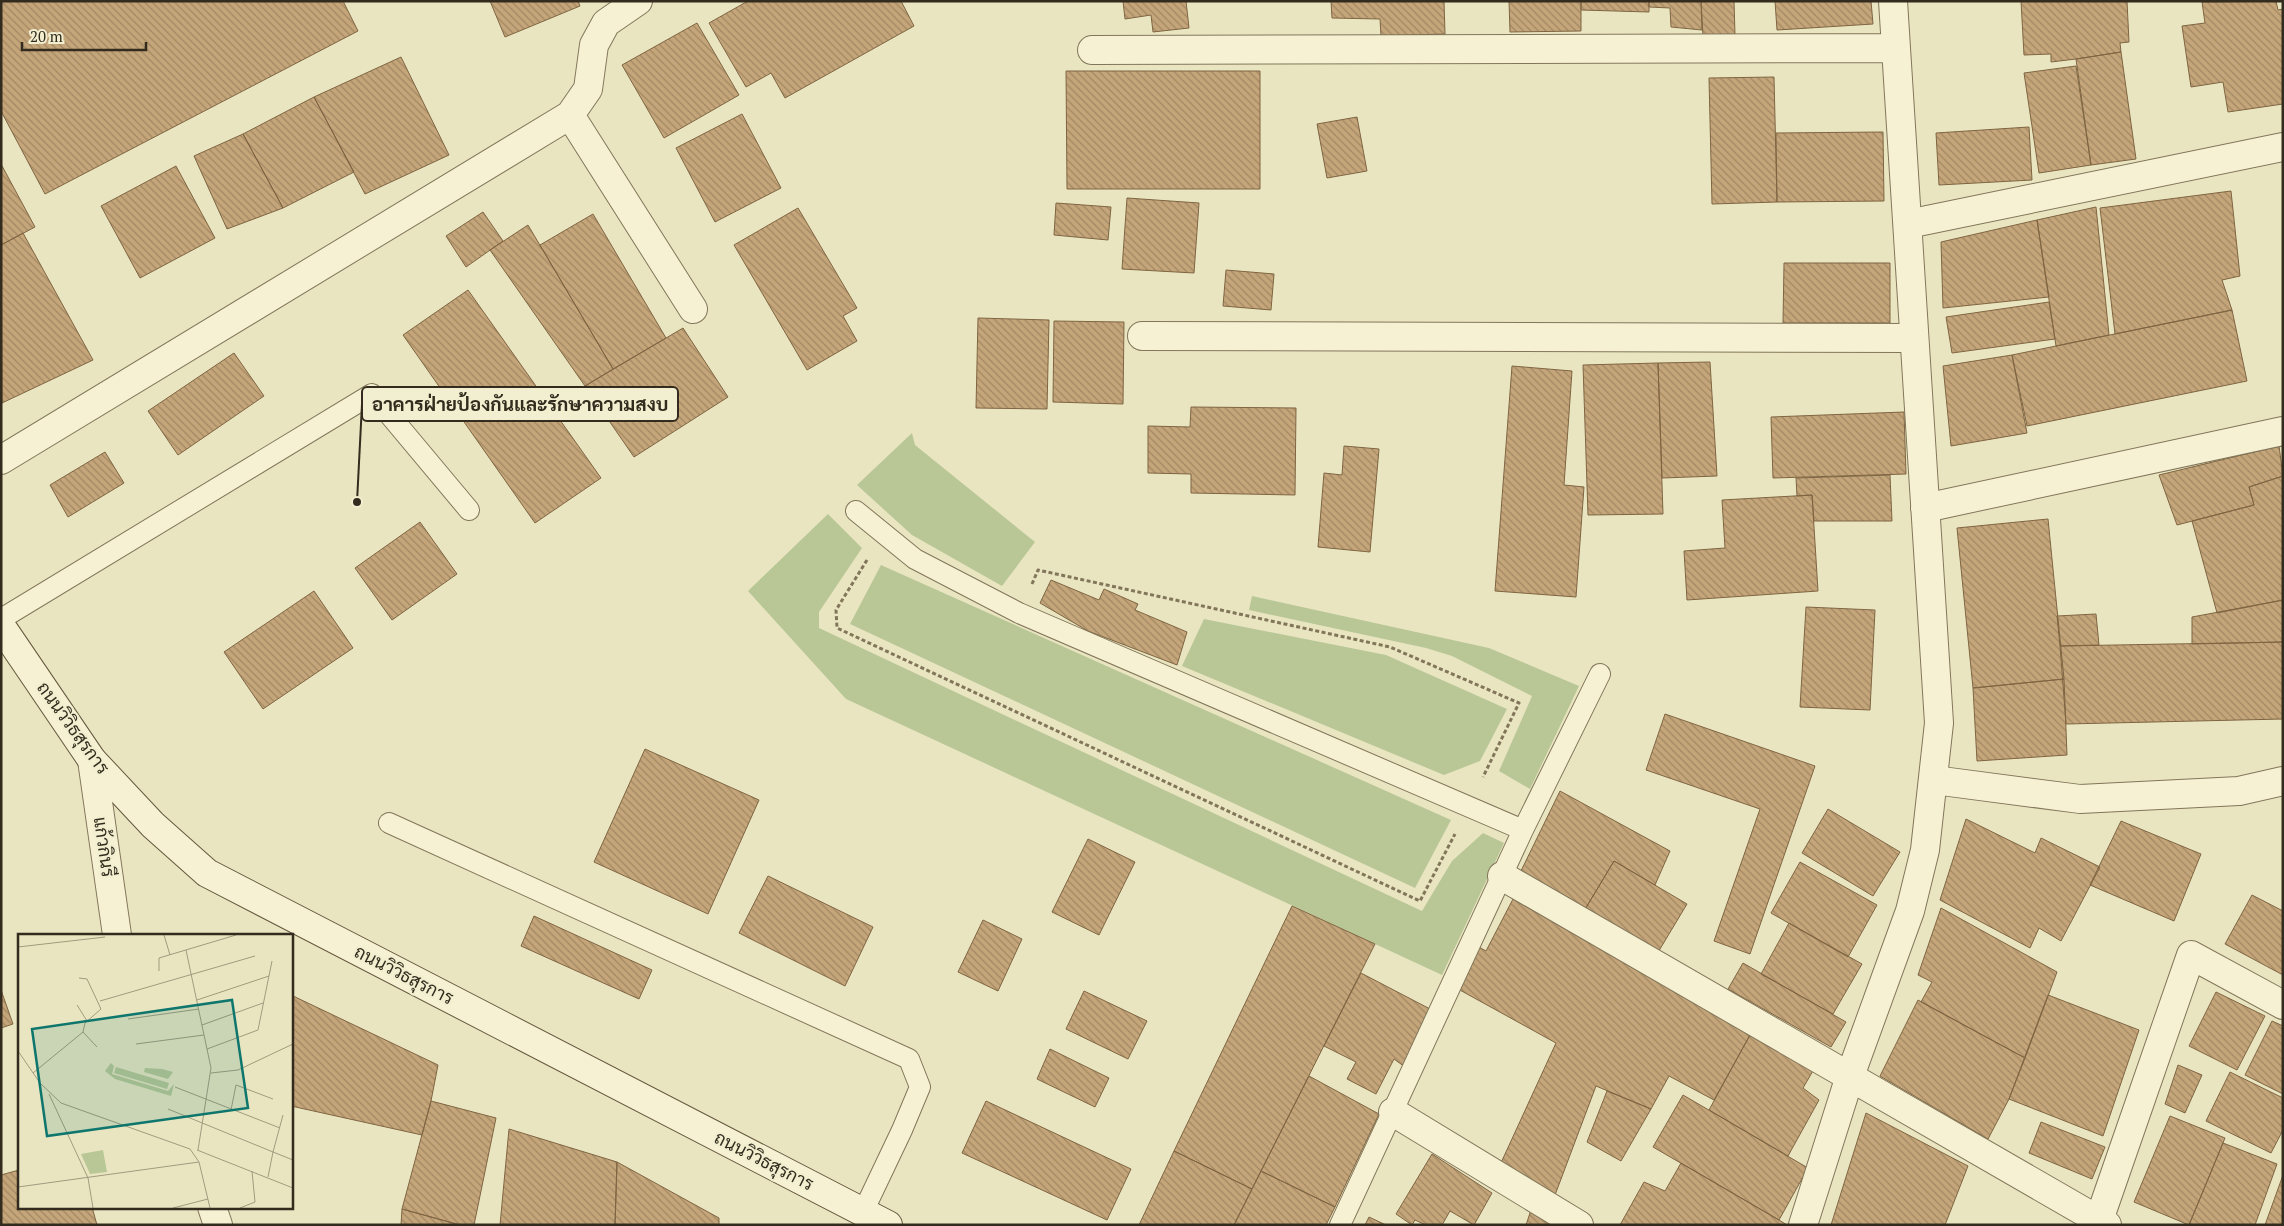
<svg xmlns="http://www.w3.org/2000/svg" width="2284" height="1226" font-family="'PT Serif',Sarabun,serif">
<defs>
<pattern id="building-back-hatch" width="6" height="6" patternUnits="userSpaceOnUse" patternTransform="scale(1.25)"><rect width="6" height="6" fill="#c5a67a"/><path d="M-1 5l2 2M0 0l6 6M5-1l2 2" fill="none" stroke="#a18763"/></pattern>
</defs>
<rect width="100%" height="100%" fill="#eae5c1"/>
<path fill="#b9c796" d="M912 433 915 445 1035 542 1002 586 912 535 857 485Z
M828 514 862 548 819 612V628L1422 911 1452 861 1483 833 1504 843 1442 975 846 699 748 591Z
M881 565 1451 820 1415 888 850 624Z
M1252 596 1489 648 1579 686 1530 789 1499 771 1532 696 1452 656 1426 648 1249 610Z
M1204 619 1386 655 1507 709 1480 761 1444 775 1182 666Z"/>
<path fill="url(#building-back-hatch)" stroke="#7f6542" d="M3 1H343L358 31 45 194 1 111V2Z
M490 1H578L580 6 505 37Z
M748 1H901L914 26 785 98 771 73 746 87 709 23Z
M1123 1H1186L1189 28 1153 32 1151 15 1125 19Z
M1331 1H1444L1445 34 1381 36 1380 19 1332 18Z
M1509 1H1581V31L1510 32Z
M1581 1H1649V12L1581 10Z
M1649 1H1701L1702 30 1671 27 1670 8 1649 7Z
M1701 1H1734L1735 35 1703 36Z
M1775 1H1871L1873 24 1777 30Z
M2021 1H2127L2129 42 2120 43 2121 52 2076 59 2051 62V54L2024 55Z
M2276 1 2278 10 2283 9V104L2228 112 2223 82 2191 87 2182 26 2205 23 2202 2Z
M697 23 739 95 664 138 622 65Z
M2121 52 2136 159 2091 165 2076 59Z
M401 57 449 155 365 194 314 97Z
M2076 66 2091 165 2039 173 2024 73Z
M1066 71H1260V189H1067Z
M1774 77 1777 202 1712 204 1709 78Z
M314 97 354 172 283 208 243 134Z
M742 114 781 188 715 222 676 148Z
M1357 117 1367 171 1327 178 1317 124Z
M2029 127 2032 180 1939 185 1936 133Z
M1883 132 1884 201 1777 202 1776 133Z
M243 134 283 208 227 229 194 156Z
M1 164 35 227 1 245Z
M176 166 215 238 140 278 101 206Z
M2231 191 2240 276 2222 280 2232 310 2115 334 2100 208Z
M1127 198 1199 203 1194 273 1122 269Z
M1056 203 1111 207 1108 240 1054 235Z
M2096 207 2109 335 2056 346 2037 220Z
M798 208 857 308 843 316 857 341 807 370 734 245Z
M483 212 503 241 466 267 446 236Z
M593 214 666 338 613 369 540 245Z
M2037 220 2049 297 1943 308 1941 242Z
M528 225 613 369 585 386 490 250Z
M23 233 93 360 2 403 1 245Z
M1784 263H1890V323H1783Z
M1226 270 1274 274 1271 310 1223 306Z
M468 290 601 478 535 523 403 335Z
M2049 302 2055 339 1952 353 1946 317Z
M2232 310 2247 381 2027 426 2012 355Z
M978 318 1049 320 1047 409 976 408Z
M1054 321 1124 322 1123 404 1053 402Z
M683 328 728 397 634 457 585 386Z
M234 353 264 396 178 455 148 411Z
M2012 355 2027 433 1951 446 1943 366Z
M1710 362 1717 476 1662 478 1658 363Z
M1658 363 1663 514 1588 515 1583 365Z
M1512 366 1572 371 1564 485 1584 487 1576 597 1495 591Z
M1191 407 1296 408 1295 495 1191 493V474L1148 473V426L1190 427Z
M1904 412 1906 474 1773 478 1771 417Z
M1344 446 1379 449 1370 552 1318 547 1324 473 1342 475Z
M2279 446 2283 476 2249 487 2254 505 2177 525 2159 475Z
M105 452 124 483 68 517 50 485Z
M1890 475 1892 521H1814L1812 495 1797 496 1796 478Z
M2283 476V600L2217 613 2192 521 2254 505 2249 487Z
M1812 495 1818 591 1687 600 1684 551 1725 548 1722 500Z
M2048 519 2064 679 1973 688 1957 528Z
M420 522 457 574 392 620 355 568Z
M1051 580 1099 600 1104 589 1138 604 1135 610 1187 632 1177 665 1088 631 1040 603Z
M314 591 353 648 263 709 224 652Z
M2283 600V642L2192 644V617Z
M1806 607 1875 610 1870 710 1800 707Z
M2096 614 2099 645 2060 646 2057 616Z
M2283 642V719L2066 724 2060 646Z
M2064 679 2067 755 1977 761 1973 688Z
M1665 714 1815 766 1750 954 1714 941 1760 809 1646 770Z
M645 749 759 800 708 914 594 862Z
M1560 791 1670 851 1655 885 1614 861 1584 911 1519 875Z
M1828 809 1900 852 1873 896 1802 853Z
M1966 819 2035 853 2041 838 2100 867 2061 941 2039 928 2030 948 1940 900Z
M2121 821 2201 854 2174 921 2090 885Z
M1088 839 1135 862 1099 935 1052 912Z
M1614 861 1687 904 1657 954 1584 911Z
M1800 862 1877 905 1848 957 1771 913Z
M768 876 873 927 845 986 739 933Z
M2252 895 2283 911V975L2225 944Z
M1513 899 1750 1035 1714 1100 1669 1076 1651 1109 1596 1086 1555 1195 1500 1165 1556 1043 1458 989 1479 947 1486 951Z
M1292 906 1375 944 1252 1189 1174 1151Z
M1941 908 2057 972 2025 1058 1921 1002 1932 982 1918 975Z
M534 916 652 970 639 999 521 946Z
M983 920 1022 939 998 991 958 972Z
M1789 923 1862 964 1833 1014 1761 974Z
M1743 963 1846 1022 1831 1047 1728 989Z
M1361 973 1432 1010 1405 1067 1394 1059 1376 1094 1347 1079 1356 1062 1324 1046Z
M1 990 13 1024 1 1028Z
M1084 991 1147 1021 1128 1059 1066 1029Z
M2216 992 2265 1016 2237 1070 2189 1046Z
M291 995 438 1065 431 1101 422 1135 291 1106Z
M2048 995 2139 1030 2103 1136 2009 1099Z
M1918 1000 2025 1058 2009 1099 1988 1139 1880 1076Z
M2272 1021 2283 1026V1094L2245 1075Z
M1750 1035 1814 1069 1803 1088 1819 1100 1788 1156 1709 1110Z
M1050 1049 1109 1078 1095 1107 1037 1079Z
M2178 1065 2202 1075 2185 1113 2165 1104Z
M2230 1072 2283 1098V1130L2271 1153 2206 1121Z
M1309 1076 1379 1114 1335 1207 1261 1171Z
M1607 1091 1651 1109 1621 1161 1587 1142Z
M1683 1095 1808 1168 1779 1220 1653 1147Z
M431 1101 496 1118 474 1225H460L402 1209Z
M986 1101 1131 1169 1107 1220 962 1153Z
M1866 1113 1968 1166 1945 1225H1831Z
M2170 1116 2225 1138 2189 1225 2134 1202Z
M2041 1122 2105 1147 2092 1179 2029 1153Z
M509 1129 617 1162 615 1225H500Z
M2223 1143 2277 1164 2255 1225H2189Z
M1174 1151 1252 1189 1234 1225H1139Z
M1432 1154 1492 1193 1474 1225 1450 1211 1442 1225H1426L1415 1220 1412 1225 1396 1214Z
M617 1162 719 1218V1225H615Z
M1681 1163 1779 1220 1787 1225H1620L1644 1182 1665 1191Z
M19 1170V1207H92L97 1225H1V1175Z
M1261 1171 1335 1207 1326 1225H1234Z
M2283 1175V1225H2265Z
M402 1209 460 1225H401Z
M1531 1210 1554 1225H1526Z
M1369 1217 1386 1225H1365Z"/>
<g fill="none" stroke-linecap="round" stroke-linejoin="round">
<defs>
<path id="service" d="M856 511 915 559 1019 613 1523 830
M1 619 372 394 469 510
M389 823 909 1059 920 1087 902 1130 863 1212
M1340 1225 1523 830 1600 674"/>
<path id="minor" d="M1092 50 1896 48
M570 115 693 309
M1908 224 2283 147
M1142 336 1914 338
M1 460 570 115 588 89 594 45 606 23 638 1
M1925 508 2283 431
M1934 780 2080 799 2239 791 2283 781
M1502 876 2107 1225
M1393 1112 1579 1225
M2099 1220 2191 955 2283 1005
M1803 1225 1850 1076 1910 911 1925 850 1939 723 1893 1"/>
<path id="tertiary" d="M92 760 117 935
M212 1207 218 1225"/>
<path id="secondary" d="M1 626 92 760 153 825 207 873 888 1225"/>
</defs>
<use href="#service" stroke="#82765a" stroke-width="22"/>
<use href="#minor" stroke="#82765a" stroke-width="30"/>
<use href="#tertiary" stroke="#82765a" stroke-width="30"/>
<use href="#secondary" stroke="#64573d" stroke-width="30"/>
<path stroke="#82765a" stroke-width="3" stroke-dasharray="4 2.5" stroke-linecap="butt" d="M867 560 836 610 837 628 1420 901 1455 834
M1032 584 1038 570 1390 647 1519 703 1483 777"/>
<use href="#service" stroke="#f6f1d3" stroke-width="20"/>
<use href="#minor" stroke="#f6f1d3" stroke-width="28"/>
<use href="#tertiary" stroke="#f6f1d3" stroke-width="28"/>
<use href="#secondary" stroke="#f6f1d3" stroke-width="28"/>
</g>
<g text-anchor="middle" stroke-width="4.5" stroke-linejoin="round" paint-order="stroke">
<g font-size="18" fill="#332b1d" stroke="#f2eed0">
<text transform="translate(73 728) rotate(54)" y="6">ถนนวิวิธสุรการ</text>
<text transform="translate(104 847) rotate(82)" y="6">แก้วกินรี</text>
<text transform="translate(404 975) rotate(27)" y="6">ถนนวิวิธสุรการ</text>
<text transform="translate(764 1161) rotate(27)" y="6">ถนนวิวิธสุรการ</text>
</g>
</g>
<g transform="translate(18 934)">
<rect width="275" height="275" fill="#eae5c1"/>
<path d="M93 129 96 132 94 140 150 157 156 150 153 162 97 145 87 137ZM98 133 151 149 149 155 96 139ZM127 134 144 135 155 138 150 145 126 138Z" fill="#b9c796"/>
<path d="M85 216 89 238 72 240 63 220Z" fill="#b9c796"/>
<path fill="none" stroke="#a19b7f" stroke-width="1" d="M146 1 152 21M0 13 87 3M168 16 193 134 180 216M141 37V24L218 1M179 66 251 42M82 67 237 22M59 71 69 87M110 85 181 75M184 91 245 69M65 98 79 113M118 110 186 101M189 115 240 96 254 27M0 117 22 149 43 169 172 215 181 228 192 274M15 139 65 98 67 89 83 75 69 45 61 44M193 139 220 136 275 110M157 153 262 194M31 160 70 244 75 274M150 175 255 218 250 243M213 176 218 151 255 165M265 181 255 218 275 226M179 216 275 254M0 253 181 228M155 274 190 265M222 274 237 268 234 237"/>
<path fill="#0f766e" fill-opacity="0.15" stroke="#0f766e" stroke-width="2.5" d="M214 66 230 174 29 202 14 95Z"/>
<rect width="275" height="275" fill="none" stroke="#332b1d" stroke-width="2.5"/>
</g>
<path fill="none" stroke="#332b1d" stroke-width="2" d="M357 502L362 404"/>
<circle fill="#332b1d" stroke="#f2eed0" stroke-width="2" cx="357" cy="502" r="5"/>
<rect fill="#f2eed0" stroke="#332b1d" stroke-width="2" x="362" y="387" width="316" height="34" rx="5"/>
<g font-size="19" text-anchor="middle" font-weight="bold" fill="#332b1d">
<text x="520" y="411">อาคารฝ่ายป้องกันและรักษาความสงบ</text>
</g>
<rect width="2284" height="1226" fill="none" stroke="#332b1d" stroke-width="5"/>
<path d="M22 42v8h124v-8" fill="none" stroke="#332b1d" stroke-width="2.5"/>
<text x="30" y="42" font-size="15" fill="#332b1d" stroke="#f2eed0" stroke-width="4" paint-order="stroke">20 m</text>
</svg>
